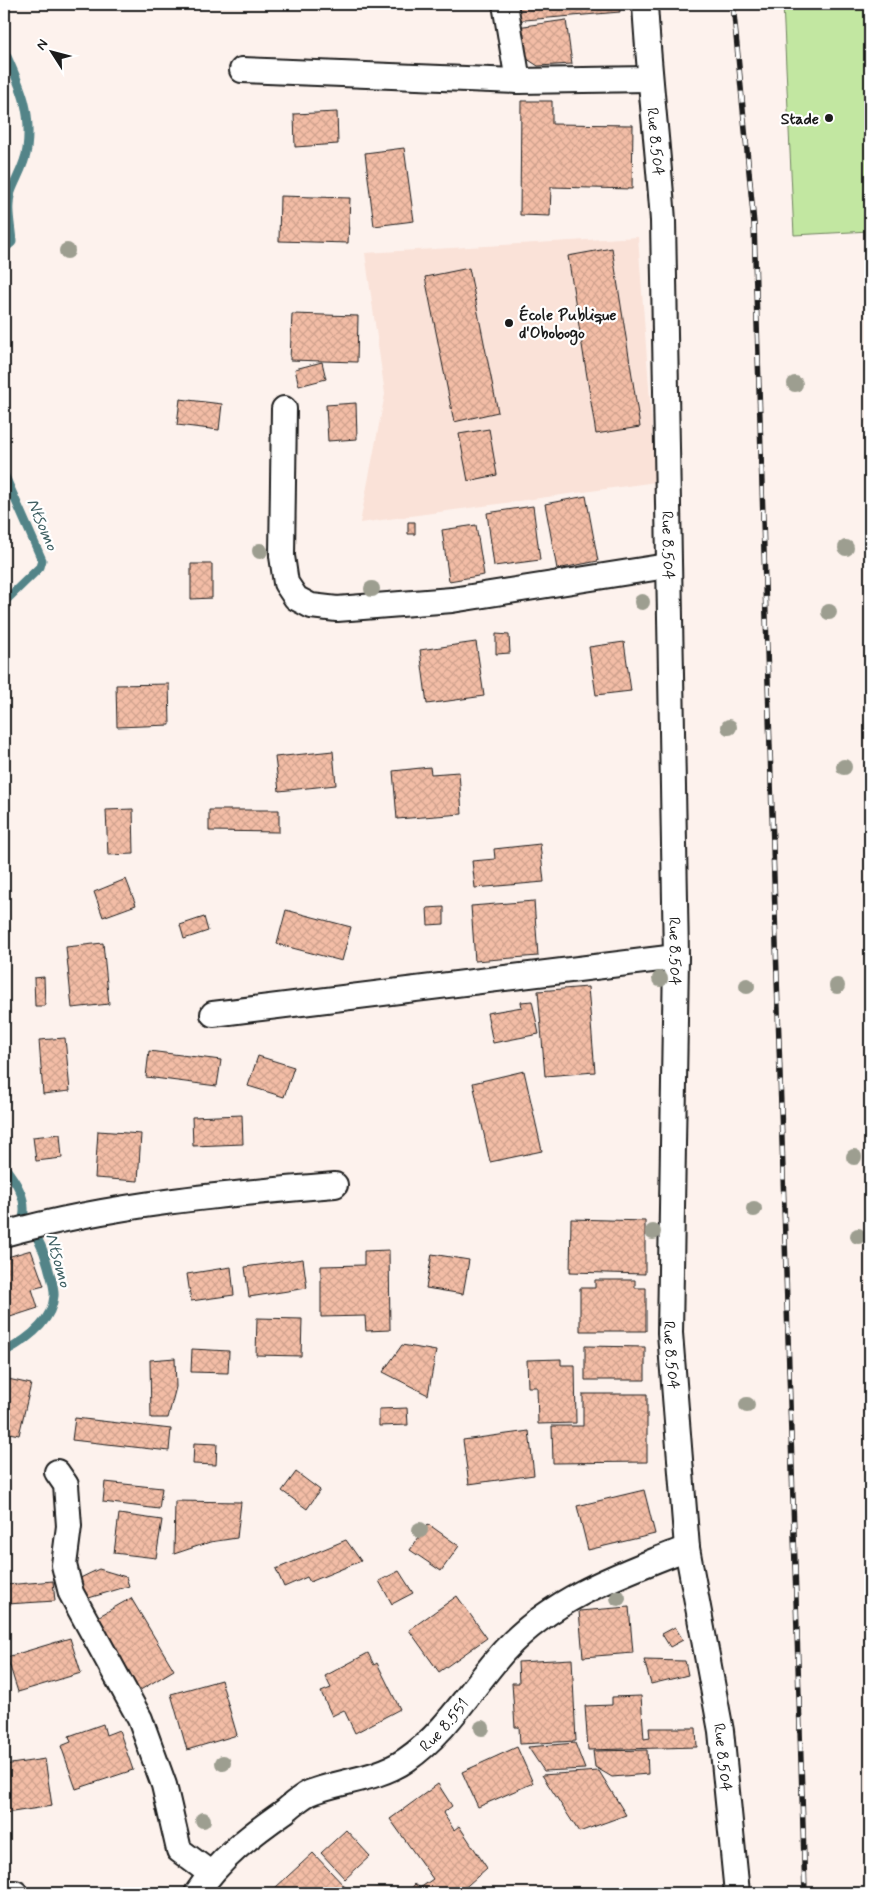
<svg xmlns="http://www.w3.org/2000/svg" width="874" height="1897" font-family="Mynerve,sans-serif">
<defs>
<pattern id="building-cross-hatch" width="8" height="8" patternUnits="userSpaceOnUse" patternTransform="scale(1.25)"><rect width="8" height="8" fill="#f3bda6"/><path d="M0 0l8 8M0 8l8-8" fill="none" stroke="#d0a28e"/></pattern>
</defs>
<rect width="100%" height="100%" fill="#fdf2ed"/>
<filter id="ink" filterUnits="userSpaceOnUse"><feTurbulence type="fractalNoise" baseFrequency=".02" numOctaves="2"/><feDisplacementMap in="SourceGraphic" scale="10" xChannelSelector="R" yChannelSelector="G"/><feConvolveMatrix kernelMatrix="1 2 1 2 8 2 1 2 1" color-interpolation-filters="sRGB"/></filter>
<g filter="url(#ink)">
<path fill="#fae2d8" d="M638 237 656 482 360 523 385 394 365 253Z"/>
<path fill="#c2e7a1" stroke="#6f825e" d="M783 4H870V231L794 235Z"/>
<g fill="none" stroke-linecap="round" stroke-linejoin="round">
<path stroke="#538488" stroke-width="9" d="M4 50C20 86 32 108 27 149 25 165 16 178 11 192 6 208 11 226 12 242L4 249
M4 474 42 560 40 567 4 602
M4 1166C15 1180 28 1199 23 1218 36 1232 43 1247 48 1266 50 1275 55 1287 54 1296 52 1322 25 1341 4 1352"/>
</g>
<path fill="url(#building-cross-hatch)" stroke="#1c1c1c" d="M511 4H619L620 12 513 21Z
M566 20 572 64 538 66 521 55 517 27Z
M521 101H552V124L633 125 632 189 551 187 550 216 520 215Z
M337 112 338 144 295 147 294 114Z
M404 148 414 221 374 226 365 153Z
M280 196 350 198 348 243 279 241Z
M612 248 640 427 596 434 568 256Z
M469 268 498 412 454 422 425 277Z
M292 314 358 316 357 362 290 360Z
M322 362 326 379 299 386 295 369Z
M180 399 222 404 219 430 177 425Z
M356 403 357 439 328 441 326 405Z
M489 429 497 475 468 481 459 434Z
M586 496 598 561 557 569 545 504Z
M533 506 540 560 494 566 487 513Z
M408 522H415V534H408Z
M476 525 484 575 449 581 442 530Z
M191 564H212V598L191 599Z
M496 634 509 635 510 653 496 654Z
M476 642 484 696 427 704 420 650Z
M624 642 631 691 596 695 589 647Z
M169 684 170 725 117 727 116 685Z
M333 751 336 785 279 791 275 757Z
M430 767 431 774 459 772 462 814 397 819 393 771Z
M133 809 134 854 108 855 106 810Z
M209 810H279V832L209 831Z
M540 844 544 882 475 888 472 861 495 859 494 849Z
M126 879 136 905 103 917 94 892Z
M534 901 538 956 475 961 471 906Z
M444 907V924L428 925 427 908Z
M286 910 351 927 342 961 277 944Z
M204 917 208 931 184 939 180 925Z
M103 943 109 1004 72 1008 66 947Z
M44 977 45 1006H35L34 978Z
M588 987 595 1072 545 1076 538 991Z
M532 1001 539 1034 493 1043 487 1013 522 1007 521 1002Z
M65 1038 70 1091 43 1094 39 1040Z
M149 1051 221 1060 217 1086 146 1077Z
M258 1056 294 1067 284 1097 248 1086Z
M524 1071 542 1151 490 1162 473 1083Z
M242 1115 243 1144 193 1146 192 1117Z
M98 1131 141 1134 138 1181 95 1178Z
M60 1134 62 1158 36 1161 33 1137Z
M571 1219 645 1221V1274L570 1272Z
M31 1250 44 1286 32 1289 38 1308 4 1319V1258Z
M389 1250 390 1330 366 1331 365 1316 321 1317V1266L364 1265V1251Z
M432 1254 469 1260 463 1294 426 1288Z
M303 1259 307 1288 249 1297 245 1267Z
M231 1267 234 1295 191 1301 187 1274Z
M595 1280H635V1288H646V1331H580V1288H595Z
M257 1318 302 1319 301 1356 256 1355Z
M402 1345 436 1351 428 1395 383 1372Z
M585 1346 645 1347V1380H585Z
M192 1349 229 1351 228 1373 191 1372Z
M175 1358 176 1387 168 1418H151L150 1360Z
M561 1359V1365H575L576 1423 538 1424 537 1387H528L527 1360Z
M8 1379 31 1384 19 1435 4 1432V1395Z
M583 1394H647V1462L553 1463 552 1426H583Z
M407 1408 408 1425 379 1426V1409Z
M75 1418 171 1429 169 1451 72 1440Z
M529 1431 534 1475 469 1484 463 1440Z
M194 1443 217 1444 216 1465 193 1464Z
M296 1472 320 1490 307 1509 282 1491Z
M105 1482 162 1488 159 1509 103 1502Z
M644 1490 655 1534 588 1550 577 1506Z
M175 1501 241 1502 237 1538 210 1542 174 1554Z
M119 1514 162 1520 156 1558 114 1553Z
M428 1524 459 1546 441 1571 410 1550Z
M346 1540 361 1561 310 1582 307 1577 284 1587 276 1569Z
M99 1569 126 1577 129 1586 82 1600 72 1582Z
M399 1571 413 1593 392 1604 379 1581Z
M53 1581 55 1601 7 1604 6 1585Z
M457 1596 487 1638 439 1672 409 1630Z
M131 1598 174 1670 137 1692 94 1619Z
M629 1607 633 1653 583 1657 579 1611Z
M675 1627 683 1640 670 1647 662 1634Z
M70 1638 81 1673 18 1692 7 1657Z
M368 1653 374 1665 377 1663 400 1709 355 1733 344 1710 332 1716 321 1692 331 1688 325 1676Z
M572 1659 576 1741 520 1744 519 1727H515L512 1683H519L518 1662Z
M644 1660 685 1661 688 1675 651 1684Z
M221 1680 237 1735 187 1750 171 1694Z
M641 1696 644 1739 650 1738 649 1728H696L697 1747 588 1750 585 1706 612 1705V1697Z
M103 1724 106 1735 119 1730 133 1770 76 1789 61 1746 71 1742 69 1736Z
M575 1743 585 1769 544 1771 528 1747Z
M517 1747 533 1783 478 1807 462 1772Z
M647 1750 648 1774 612 1777 595 1767 593 1751Z
M45 1759 52 1806 6 1813 4 1765Z
M599 1771 626 1815 579 1832 542 1775Z
M438 1784 452 1806 443 1813 454 1830 459 1826 487 1868 459 1893H407L415 1884 420 1888 433 1879 390 1819Z
M346 1830 370 1856 345 1879 321 1853Z
M313 1853 346 1888 341 1893H280L275 1888Z"/>
<g fill="none" stroke-linecap="round" stroke-linejoin="round">
<defs>
<g id="street">
<path d="M505 4 518 81"/>
<path id="s1" d="M645 4C649 76 658 148 663 221L676 957 670 1333 687 1548 721 1731 737 1893"/>
<path d="M242 70 518 81 649 79"/>
<path d="M284 409 282 556 286 583 296 598 311 606 337 609 452 600 667 566"/>
<path d="M213 1014 676 957"/>
<path d="M4 1234C112 1204 224 1194 335 1185"/>
<path d="M57 1472 66 1485 69 1526 64 1565 71 1593 140 1719 164 1785 179 1850 210 1873"/>
<path d="M10 1893H15"/>
<path id="s2" d="M197 1893C219 1859 252 1834 285 1811 292 1805 301 1797 309 1793 339 1781 379 1779 406 1760 446 1733 472 1687 504 1651 554 1597 621 1574 687 1548"/>
</g>
</defs>
<use href="#street" stroke="#1c1c1c" stroke-width="28"/>
<use href="#street" stroke="#fff" stroke-width="24"/>
<defs>
<path id="rail" d="M733 4 754 224 805 1893"/>
</defs>
<use href="#rail" stroke="#1c1c1c" stroke-width="5.5"/>
<use href="#rail" stroke="#fff" stroke-width="4" stroke-dasharray="11" stroke-linecap="butt"/>
</g>
<g fill="#9d9e90">
<circle cx="67" cy="251" r="8"/>
<circle cx="795" cy="384" r="8"/>
<circle cx="846" cy="548" r="8"/>
<circle cx="260" cy="551" r="8"/>
<circle cx="372" cy="589" r="8"/>
<circle cx="642" cy="602" r="8"/>
<circle cx="829" cy="612" r="8"/>
<circle cx="729" cy="727" r="8"/>
<circle cx="844" cy="767" r="8"/>
<circle cx="660" cy="979" r="8"/>
<circle cx="747" cy="986" r="8"/>
<circle cx="837" cy="986" r="8"/>
<circle cx="854" cy="1157" r="8"/>
<circle cx="754" cy="1209" r="8"/>
<circle cx="653" cy="1232" r="8"/>
<circle cx="858" cy="1236" r="8"/>
<circle cx="747" cy="1405" r="8"/>
<circle cx="420" cy="1530" r="8"/>
<circle cx="618" cy="1598" r="8"/>
<circle cx="482" cy="1728" r="8"/>
<circle cx="223" cy="1763" r="8"/>
<circle cx="203" cy="1820" r="8"/>
</g>
</g>
<g fill="#1c1c1c" stroke="#fff" stroke-width="2">
<circle cx="829" cy="118" r="5"/>
<circle cx="509" cy="323" r="5"/>
</g>
<g text-anchor="middle" stroke-width="4.5" stroke-linejoin="round" paint-order="stroke">
<g font-size="16" font-weight="bold" fill="#1c1c1c" stroke="#fff" text-anchor="end">
<text x="819" y="124">Stade</text>
<text x="519" y="320" text-anchor="start">École Publique<tspan x="519" dy="18">d'Obobogo</tspan></text>
</g>
<g font-size="16" fill="#1c1c1c" stroke="#fff">
<text dy="6" stroke="none"><textPath href="#s1" startOffset="138">Rue 8.504</textPath></text>
<text dy="6" stroke="none"><textPath href="#s1" startOffset="542">Rue 8.504</textPath></text>
<text dy="6" stroke="none"><textPath href="#s1" startOffset="948">Rue 8.504</textPath></text>
<text dy="6" stroke="none"><textPath href="#s1" startOffset="1352">Rue 8.504</textPath></text>
<text dy="6" stroke="none"><textPath href="#s2" startOffset="306">Rue 8.551</textPath></text>
<text dy="6" stroke="none"><textPath href="#s1" startOffset="1758">Rue 8.504</textPath></text>
</g>
<g font-size="18" font-style="italic" fill="#416164" stroke="#fff">
<text transform="translate(43 524) rotate(67)" y="6">Ntsomo</text>
<text transform="translate(59 1260) rotate(75)" y="6">Ntsomo</text>
</g>
</g>
<rect width="874" height="1897" fill="none" stroke="#fff" stroke-width="20"/>
<rect x="10" y="10" width="854" height="1877" fill="none" stroke="#1c1c1c" stroke-width="2" filter="url(#ink)"/>
<g transform="translate(52 52) rotate(306)" stroke="#ffffff" stroke-width="4" paint-order="stroke">
<path d="M0-4L9 19L0 12L-9 19Z" fill="#1c1c1c"/>
<text y="-8" font-size="14" font-weight="bold" text-anchor="middle" fill="#1c1c1c">N</text>
</g>
</svg>
